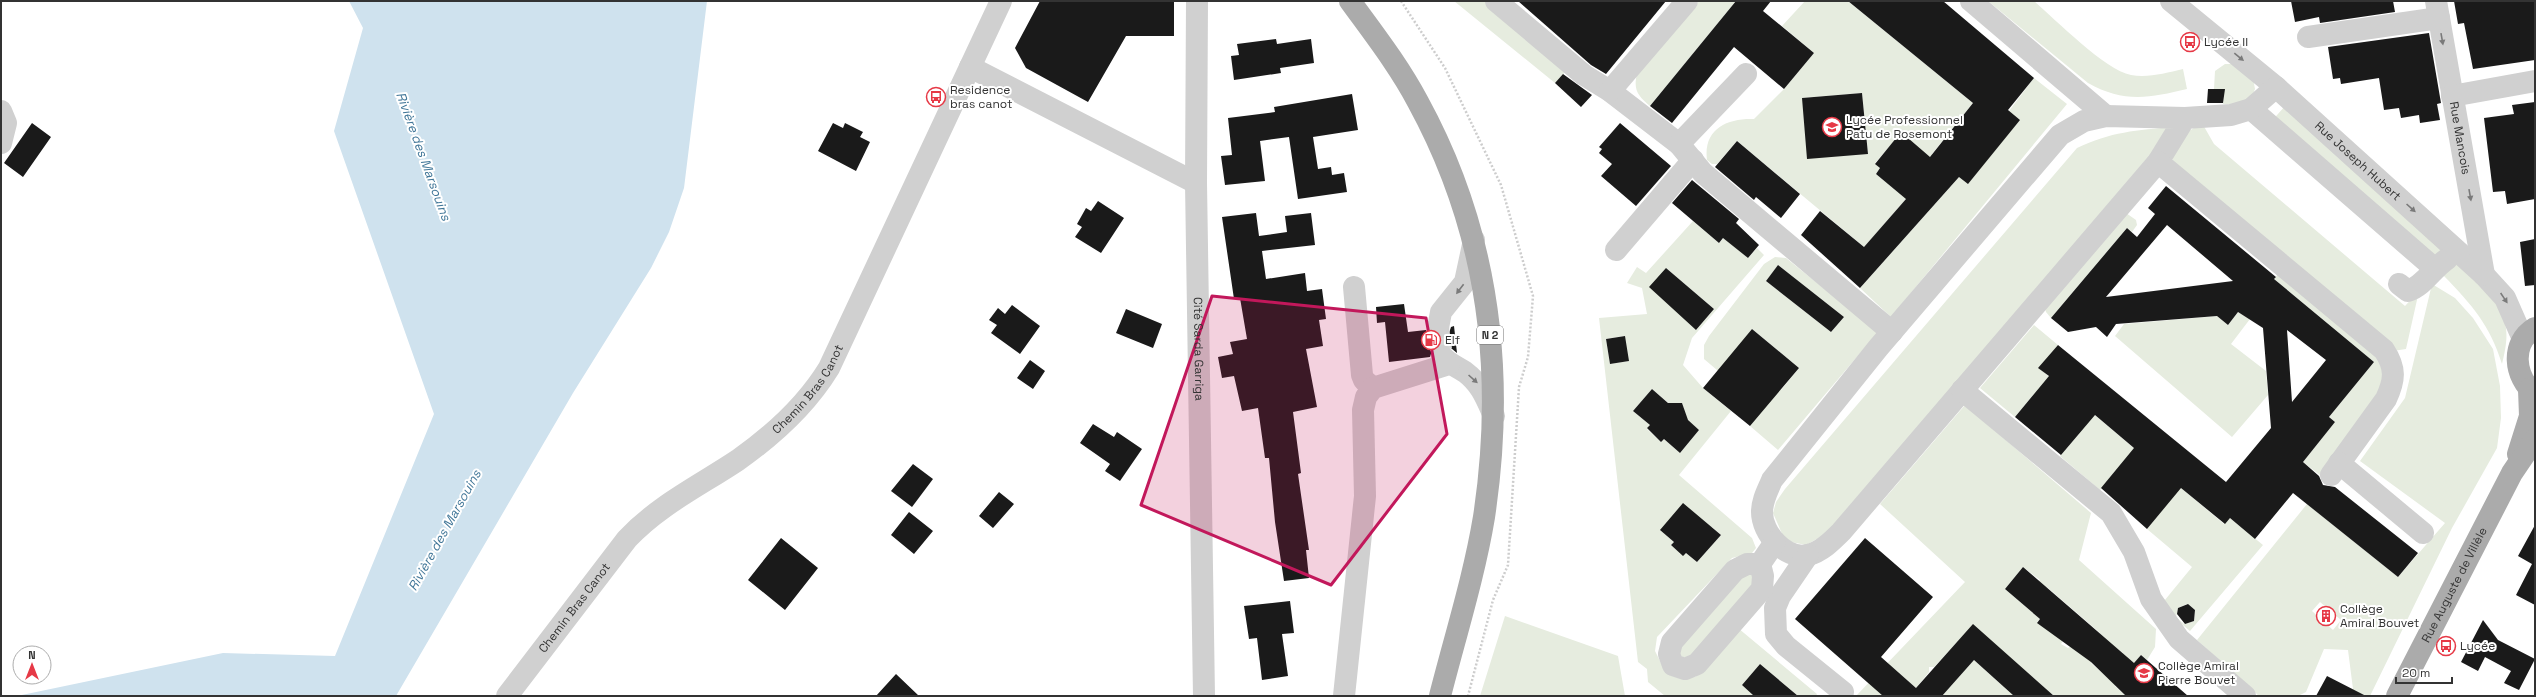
<svg xmlns="http://www.w3.org/2000/svg" width="2536" height="697" font-family="'Space Grotesk',sans-serif">
<rect width="100%" height="100%" fill="#fff"/>
<path fill="#e6ecdf" fill-rule="evenodd" d="M1454 1H1489L1568 69 1555 83Z
M1699 1H1736L1650 106C1638 96 1633 90 1637 74Z
M1805 1H1848L1973 103 1932 154 1939 161 1864 247 1737 141 1717 164H1712L1707 160C1703 129 1727 118 1754 119L1784 89 1814 53 1782 26ZM1862 93 1868 154 1802 98ZM1901 133 1898 192 1876 174 1880 168 1875 163Z
M1988 1H2034C2056 20 2105 70 2131 75 2148 78 2166 73 2183 69L2187 89C2150 98 2123 103 2088 83Z
M2225 64H2233L2253 78 2255 89 2251 99 2233 105 2223 104 2224 89H2214L2215 71Z
M2034 78 2067 104 1891 317 1860 288 1959 177Z
M2285 106 2493 297C2509 322 2509 335 2502 364 2490 325 2472 305 2444 276L2270 123Z
M2202 123 2214 144 2405 306 2419 291 2406 349 2393 351 2173 161 2171 153 2184 134Z
M2174 127 1829 532 1806 545 1791 542 1783 536 1773 513 1776 502 1785 489 2077 148C2110 132 2137 130 2174 127Z
M2126 213 2136 220 2137 225 2132 232 2127 228 2051 318 2046 312 2044 305Z
M1693 221 1719 243 1731 230 1734 246 1748 258 1757 248 1764 255 1692 338 1683 365 1703 388 1731 411 1679 475 1752 538 1756 548 1752 553 1732 558 1657 637 1655 651 1663 667 1695 677 1738 628 1817 694 1816 696H1798L1760 664 1742 685 1754 696H1665L1648 682 1647 669 1638 662 1599 318 1647 314 1642 288 1627 283 1637 267 1646 273ZM1666 268 1714 309 1696 330ZM1624 336 1628 361 1610 364 1606 339ZM1652 389 1673 407 1677 403H1682L1684 409 1680 414 1699 430 1680 453 1664 439 1661 442 1647 429 1650 425 1633 411ZM1712 527 1721 535 1697 562 1686 553 1683 555 1671 545 1674 542 1660 530 1706 533Z
M1775 257 1786 258 1878 332 1778 450 1750 426 1763 409 1704 359V345L1709 336 1764 264ZM1778 265 1844 317 1831 332 1766 281ZM1752 329 1799 368 1781 390 1735 351Z
M2278 274 2384 359 2386 388 2321 476 2303 462 2335 422 2329 417 2374 362 2274 279Z
M2432 284 2455 298 2473 318 2493 349 2500 386 2501 418 2497 448 2452 528 2370 696H2349L2353 689 2348 650 2324 649 2306 692 2298 696H2259L2197 640 2307 504 2398 577 2445 523 2360 461 2405 398ZM2320 602 2341 620 2333 630 2312 611Z
M2238 312 2250 319 2231 344 2266 371 2268 395 2232 437 2115 336 2124 324 2217 316 2228 325Z
M2034 325 2058 345 2039 368 2224 524 2230 518 2263 545 2190 631 2160 606 2192 567 2147 529 2163 509 2116 470 2100 490 2060 456 2079 434 2033 395 2015 417 1980 388ZM2187 604 2195 610 2194 621 2184 624 2176 617 2178 608Z
M1965 405 2091 513 2079 560 2156 629 2155 647 2147 660 2141 655 2115 686 2126 696H2054L1973 625 1934 667H1929V672L1916 688 1900 674 1882 696H1856L1965 582 1880 504ZM2023 567 2040 580 2038 583 2048 588 2100 633V637L2123 653 2106 676 2091 663 2092 661 2071 646 2068 648 2061 644 2064 639 2037 622 2040 619 2005 589Z
M1750 569 1760 579 1694 655 1687 658 1679 656V641Z
M1505 616 1618 656 1625 696H1480Z
M1974 660 2014 696H1942Z"/>
<path fill="#cfe2ee" d="M349 1H707L684 188 669 232 651 268 573 393 396 696H17L223 653 335 656 434 414 334 131 363 28Z"/>
<path fill="#1a1a1a" fill-rule="evenodd" d="M1040 1H1174V36H1126L1088 102 1026 68 1015 48Z
M1518 1H1666L1606 74 1591 65Z
M1736 1H1771L1763 11 1814 53 1784 89 1734 47 1672 123 1650 106Z
M1848 1H1943L2034 78 2008 110 2020 120 1968 184 1959 177 1860 288 1801 235 1820 211 1864 247 1906 199 1876 174 1880 168 1875 164 1901 132 1930 157 1973 103Z
M2291 1H2393L2395 12 2320 23 2319 17 2295 22Z
M2454 1H2535V60L2473 69 2464 23 2458 24Z
M2429 33 2441 103 2437 104 2440 120 2420 123 2419 115 2401 118 2399 108 2384 110 2379 78 2341 84 2340 78 2333 79 2328 47Z
M1276 39 1277 44 1311 39 1314 63 1280 68 1281 73 1234 80 1231 56 1239 55 1237 44Z
M1563 74 1592 95 1581 107 1555 83Z
M2208 89H2225L2223 103H2207Z
M1862 93 1868 154 1807 159 1802 98Z
M1352 94 1358 130 1313 137 1318 169 1331 167 1332 175 1344 173 1347 192 1298 199 1289 137 1260 141 1265 181 1225 185 1221 156 1232 155 1228 118 1275 112 1274 107Z
M2535 102V199L2507 204 2505 191 2493 192 2484 118 2514 114 2512 105Z
M32 123 51 137 23 177 4 163Z
M833 123 843 128 845 123 863 132 860 137 870 142 856 171 818 151Z
M1620 123 1671 166 1636 206 1601 176 1612 164 1599 153 1602 149 1599 147Z
M1737 141 1800 194 1781 218 1756 197 1754 200 1715 167Z
M1692 180 1739 219 1736 223 1759 245 1748 258 1723 238 1719 243 1672 203Z
M2166 186 2276 277 2274 279 2374 362 2329 417 2335 422 2303 462 2319 476 2323 485 2335 487 2418 553 2398 577 2293 493 2255 539 2230 518 2225 524 2181 488 2147 529 2101 488 2134 448 2095 415 2061 455 2015 417 2049 376 2038 368 2058 345 2226 482 2271 428 2263 328 2238 312 2228 325 2217 316 2116 324 2107 337 2096 327 2068 332 2051 318 2127 228 2137 237 2155 214 2148 208ZM2167 225 2233 281 2106 297ZM2287 330 2326 360 2292 402Z
M1098 201 1124 218 1101 253 1075 237 1082 227 1077 224 1086 208 1091 211Z
M1256 213 1259 236 1287 232 1285 216 1311 213 1315 245 1262 251 1266 279 1305 273 1307 291 1322 289 1326 319 1319 320 1323 346 1306 349 1317 407 1293 412 1301 473 1298 474 1309 550H1306L1309 578 1284 581 1275 522 1269 458H1265L1258 408 1242 411 1234 376 1222 378 1218 357 1233 354 1230 342 1247 339 1240 298 1234 299 1222 217Z
M2535 239V285L2525 286 2520 242Z
M1778 265 1844 317 1831 332 1766 281Z
M1666 268 1714 309 1696 330 1649 287Z
M1404 304 1408 332 1426 330 1430 338 1442 340 1448 336 1451 327 1454 326 1457 353 1446 344H1439L1433 347 1430 357 1389 362 1385 322 1377 323 1376 307Z
M1012 305 1040 326 1020 354 991 333 997 325 989 320 998 308 1005 314Z
M1126 309 1162 324 1153 348 1116 333Z
M1752 329 1799 368 1750 426 1703 388Z
M1625 336 1629 361 1610 364 1606 339Z
M1030 360 1045 371 1033 389 1017 378Z
M1652 389 1668 403H1682L1688 420 1699 430 1680 453 1664 439 1661 442 1647 428 1650 425 1633 411Z
M1093 424 1114 437 1117 432 1142 449 1120 481 1105 471 1110 464 1080 443Z
M913 464 933 479 912 507 891 491Z
M999 492 1014 504 993 528 979 516Z
M1683 503 1721 535 1697 562 1686 553 1683 556 1671 545 1674 542 1660 530Z
M909 512 933 531 914 554 891 535Z
M2535 525V605L2516 595 2532 564 2518 556Z
M781 538 818 568 785 610 748 580Z
M1865 538 1933 597 1881 657 1916 688 1973 624 2054 696H2014L1974 660 1942 696H1883L1795 619Z
M2023 567 2134 663 2141 655 2188 696H2126L2091 662 2037 623 2040 619 2005 589Z
M1290 601 1294 633 1282 634 1288 676 1262 680 1257 638 1249 639 1244 606Z
M2188 604 2195 610 2194 621 2185 624 2177 614 2178 608Z
M2483 620 2498 640 2535 659 2519 690 2504 683 2511 671 2485 657 2478 671 2461 662Z
M1760 664 1798 696H1754L1742 685Z
M896 674 919 696H876Z
M2327 676 2366 696H2316Z"/>
<g fill="none" stroke-linecap="round" stroke-linejoin="round">
<path stroke="#d6d6d6" stroke-width="22" stroke-dasharray="22 11" stroke-linecap="butt" d="M1438 328 1442 356"/>
<path stroke="#cdcdcd" stroke-width="2.5" stroke-dasharray="2 2" stroke-linecap="butt" d="M1401 1 1445 68 1501 185 1533 296 1528 357 1519 387 1508 565 1493 600 1468 696"/>
<g stroke="#d0d0d0" stroke-width="22">
<path id="s1" d="M1197 1 1196 183 1204 696"/>
<path d="M1496 1 1584 75 1610 91 1679 144 1703 173 1892 332"/>
<path d="M1971 1 2106 116"/>
<path id="s2" d="M2171 1 2276 87 2484 275 2505 298 2523 339"/>
<path id="s3" d="M2436 1 2484 275"/>
<path d="M2308 37 2439 18"/>
<path d="M970 67 1196 183"/>
<path d="M1610 91 1687 1"/>
<path d="M2452 96 2535 81"/>
<path d="M2251 109 2434 268"/>
<path d="M1 111 6 123 1 143"/>
<path d="M2185 118 2158 162 1841 532C1832 541 1821 552 1808 555 1785 560 1762 533 1762 512 1762 500 1768 490 1772 480L1878 348 2060 135 2084 121 2106 116 2185 118 2231 115 2251 109 2276 87"/>
<path d="M1679 144 1746 74"/>
<path d="M2158 162 2384 350C2396 368 2395 380 2386 399L2331 475"/>
<path d="M1616 250 1693 160"/>
<path d="M2399 284 2408 291C2425 285 2432 269 2447 259"/>
<path d="M1354 287 1362 375 1364 380 1373 388"/>
<path d="M1438 328 1441 312 1465 282 1474 240"/>
<path d="M1442 356C1449 364 1456 366 1465 372 1481 384 1486 398 1494 416"/>
<path d="M1962 390 2111 513 2134 552 2151 599 2179 639 2245 696"/>
<path d="M2339 463 2423 533"/>
<path d="M1808 555 1780 596 1775 608 1776 634 1786 646 1843 692"/>
<path d="M1760 564H1747L1735 570 1672 642 1669 654 1673 665 1685 669 1697 664 1762 589 1763 576 1760 564 1775 542"/>
<path id="s4" d="M507 696 627 539C659 505 699 486 738 460 772 436 807 404 829 368L1001 1"/>
<path d="M1344 696 1365 496 1363 410 1366 397 1373 388 1449 364"/>
</g>
<g stroke="#ababab" stroke-width="22">
<path d="M1350 1C1374 34 1399 66 1418 102 1489 232 1506 371 1484 517 1474 577 1455 637 1440 696"/>
<path d="M2535 328C2510 343 2514 377 2535 394"/>
<path d="M2518 454 2530 416 2529 389"/>
<path id="s5" d="M2397 696 2512 473 2535 439"/>
</g>
</g>
<defs><path id="oneway-solid" d="M-6-.8H1V-3.2L6.5 0L1 3.2V.8H-6Z"/></defs>
<g fill="#7a7a7a">
<use href="#oneway-solid" transform="translate(2442 39) rotate(80)"/>
<use href="#oneway-solid" transform="translate(2239 57) rotate(39)"/>
<use href="#oneway-solid" transform="translate(2470 195) rotate(80)"/>
<use href="#oneway-solid" transform="translate(2411 208) rotate(42)"/>
<use href="#oneway-solid" transform="translate(1460 289) rotate(127)"/>
<use href="#oneway-solid" transform="translate(2504 298) rotate(56)"/>
<use href="#oneway-solid" transform="translate(1473 379) rotate(42)"/>
</g>
<path fill="#c2185b" fill-opacity="0.2" stroke="#c2185b" stroke-width="3" stroke-linejoin="round" d="M1212 296 1426 318 1447 434 1331 585 1141 505Z"/>
<defs>
<symbol id="bus-ring" viewBox="-11 -11 22 22"><circle r="9.5" fill="#fff" stroke="#e63946" stroke-width="1.5"/><path d="M-5-6H5V4H4V6H2V4H-2V6H-4V4H-5ZM-3.5-4V0h7V-4ZM-3.5 1.2v1.5H-2V1.2ZM2 1.2v1.5H3.5V1.2Z" fill="#e63946"/></symbol>
<symbol id="school-ring" viewBox="-11 -11 22 22"><circle r="9.5" fill="#fff" stroke="#e63946" stroke-width="1.5"/><path d="M0-5L7-2L0 1L-7-2ZM-4 1L0 2.5L4 1V4Q0 6-4 4Z" fill="#e63946"/></symbol>
<symbol id="fuel-ring" viewBox="-11 -11 22 22"><circle r="9.5" fill="#fff" stroke="#e63946" stroke-width="1.5"/><path d="M-5.5-6h7V0h2V4h1.3V-2.5L3-4.5l.8-.8L6-3V5H2.5V1h-1V6h-7ZM-4.2-4.7v3.2H.2V-4.7Z" fill="#e63946"/></symbol>
<symbol id="building-ring" viewBox="-11 -11 22 22"><circle r="9.5" fill="#fff" stroke="#e63946" stroke-width="1.5"/><path d="M-4-6H4V6H1V3H-1V6H-4ZM-2.5-4.3h1.7v1.8h-1.7ZM.8-4.3h1.7v1.8H.8ZM-2.5-1h1.7V.8h-1.7ZM.8-1h1.7V.8H.8Z" fill="#e63946"/></symbol>
</defs>
<g fill-rule="evenodd">
<use href="#bus-ring" x="2179" y="31" width="22" height="22"/>
<use href="#bus-ring" x="925" y="86" width="22" height="22"/>
<use href="#school-ring" x="1821" y="116" width="22" height="22"/>
<use href="#fuel-ring" x="1420" y="329" width="22" height="22"/>
<use href="#building-ring" x="2315" y="605" width="22" height="22"/>
<use href="#bus-ring" x="2435" y="635" width="22" height="22"/>
<use href="#school-ring" x="2133" y="662" width="22" height="22"/>
</g>
<g text-anchor="middle" stroke-width="4" stroke-linejoin="round" paint-order="stroke">
<rect fill="#fff" stroke="#707070" stroke-width="1" x="1477" y="326" width="26" height="18" rx="3"/>
<g font-size="11" font-weight="bold" fill="#333">
<text x="1490" y="339">N 2</text>
</g>
<g font-size="12" fill="#333" stroke="#fff" text-anchor="start">
<text x="2204" y="46">Lycée II</text>
<text x="950" y="94">Residence<tspan x="950" dy="14">bras canot</tspan></text>
<text x="1846" y="124">Lycée Professionnel<tspan x="1846" dy="14">Patu de Rosemont</tspan></text>
<text x="1445" y="344">Elf</text>
<text x="2340" y="613">Collège<tspan x="2340" dy="14">Amiral Bouvet</tspan></text>
<text x="2460" y="650">Lycée</text>
<text x="2158" y="670">Collège Amiral<tspan x="2158" dy="14">Pierre Bouvet</tspan></text>
</g>
<g font-size="12" fill="#333" stroke="#fff">
<text dy="4" stroke="none"><textPath href="#s3" startOffset="139">Rue Mancois</textPath></text>
<text dy="4" stroke="none"><textPath href="#s2" startOffset="246">Rue Joseph Hubert</textPath></text>
<text dy="4" stroke="none"><textPath href="#s1" startOffset="348">Cité Sarda Garriga</textPath></text>
<text dy="4" stroke="none"><textPath href="#s4" startOffset="435">Chemin Bras Canot</textPath></text>
<text dy="4" stroke="none"><textPath href="#s5" startOffset="125">Rue Auguste de Villèle</textPath></text>
<text dy="4" stroke="none"><textPath href="#s4" startOffset="111">Chemin Bras Canot</textPath></text>
</g>
<g font-size="13" font-style="italic" fill="#3f7597" stroke="#fff">
<text transform="translate(424 156) rotate(70)" y="5">Rivière des Marsouins</text>
<text transform="translate(444 530) rotate(-61)" y="5">Rivière des Marsouins</text>
</g>
</g>
<rect width="2536" height="697" fill="none" stroke="#333333" stroke-width="4"/>
<g transform="translate(32 665)"><circle r="19" fill="#ffffff" stroke="#adadad"/>
<path d="M0-3L7 15L0 10L-7 15Z" fill="#e63946"/>
<text y="-6" font-size="11" font-weight="bold" text-anchor="middle" fill="#333333">N</text>
</g>
<path d="M2396 677v6h56v-6" fill="none" stroke="#333333" stroke-width="2"/>
<text x="2402" y="677" font-size="12" fill="#333333" stroke="#ffffff" stroke-width="3" paint-order="stroke">20 m</text>
</svg>
